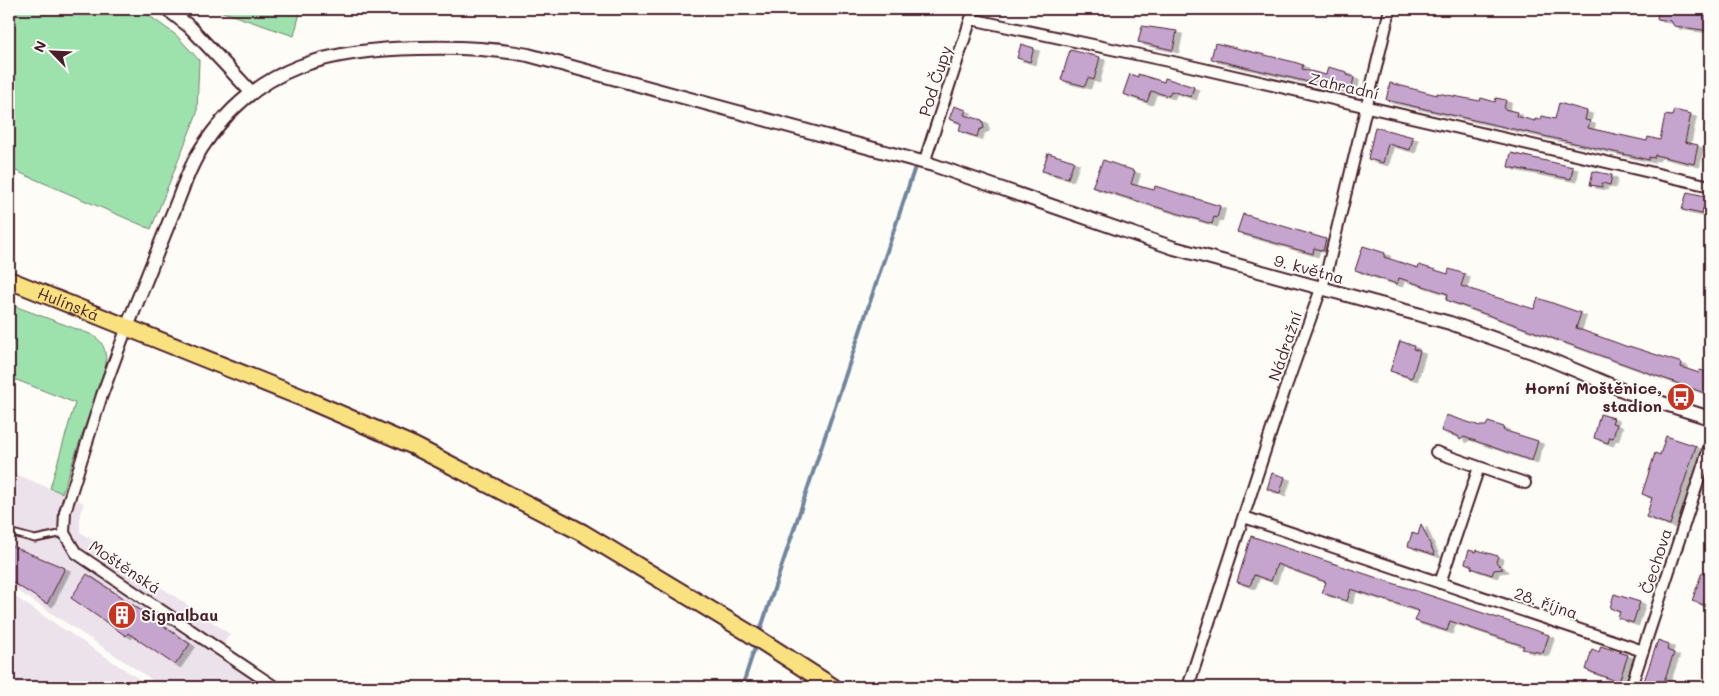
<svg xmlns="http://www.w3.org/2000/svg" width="1719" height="696" font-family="Mali,sans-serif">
<defs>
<filter id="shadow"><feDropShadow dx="5.5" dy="3" stdDeviation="0" flood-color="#0004"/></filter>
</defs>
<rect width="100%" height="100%" fill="#fdfcf7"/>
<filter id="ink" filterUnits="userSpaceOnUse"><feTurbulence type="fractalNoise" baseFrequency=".02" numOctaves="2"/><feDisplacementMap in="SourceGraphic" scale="10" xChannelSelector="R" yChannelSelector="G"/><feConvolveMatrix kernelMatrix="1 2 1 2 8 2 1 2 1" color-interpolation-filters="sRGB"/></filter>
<g filter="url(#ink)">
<path fill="#ece2eb" d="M9 471 84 503 80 513V532L230 634 215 656 263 687H163L9 585Z
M9 593 151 687H9Z"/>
<path fill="#9de2ad" stroke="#74806c" d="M9 9H140L176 35 199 60 197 113 151 229 9 168Z
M214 9H301L294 36Z
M9 304 90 334C104 341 106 350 106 365L62 493 50 488 75 403 9 377Z"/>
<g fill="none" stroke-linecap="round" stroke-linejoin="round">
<path stroke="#70869e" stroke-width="4" d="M759 634 915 167
M742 687 756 644"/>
</g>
<path fill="#c5a4ce" stroke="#4a1f2b" filter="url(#shadow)" d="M1659 9H1710V31L1674 26 1671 21 1657 19Z
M1142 26 1177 31 1173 50 1138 42Z
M1215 43 1294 62 1303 65 1302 69 1326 75 1328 67 1347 72V75L1354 77 1351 92 1211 59Z
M1021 44 1034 48 1030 62 1017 58Z
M1070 50 1100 57 1094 80 1088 78 1085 86 1061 80Z
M1130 74 1138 77V74L1164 82 1165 78 1194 87 1191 97 1171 91 1169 96 1151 91 1147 102 1123 94Z
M1390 83 1437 95V93L1480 101 1481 98 1495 102 1496 98 1506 100 1504 109 1517 112 1516 116 1535 121V119L1541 120 1542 116 1555 119 1559 103 1587 111 1585 120 1590 121 1588 128 1647 141 1648 137 1660 140 1665 115 1672 116 1674 110 1691 114 1685 142 1698 145 1694 164 1655 155 1654 158 1649 157V160L1386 100Z
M954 106 966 110 964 115 982 120 984 128 979 130 977 137 959 131 961 123 949 119Z
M1375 127 1413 137 1410 150 1388 144 1383 163 1368 159Z
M1048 153 1074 161 1068 178 1042 171Z
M1511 153 1573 167 1571 179 1508 167Z
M1103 160 1135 171 1131 184 1154 190 1155 186 1220 206 1217 218 1214 217 1212 224 1092 187Z
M1593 171 1612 175 1610 185 1602 183V187L1590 185Z
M1687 192 1710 197V209L1703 208 1702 214 1682 210Z
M1243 214 1326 239 1323 251 1314 248 1313 254 1237 232Z
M1363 246 1385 253 1384 257 1418 268 1419 265 1448 274 1449 269 1465 274 1461 286 1495 297 1534 309 1538 298 1581 313 1576 328 1628 347 1629 346 1682 363 1681 367 1699 373 1700 370 1710 373V395L1446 300 1448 294 1399 278 1397 284 1355 270Z
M1400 341 1414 346 1413 349 1420 351 1412 378 1390 371Z
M1600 414 1614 418 1612 423 1617 424 1613 438 1610 437 1608 443 1594 438Z
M1446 415 1480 426H1486L1488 422 1504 427 1503 430 1538 441 1532 461 1464 437 1460 440 1458 436 1441 431Z
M1666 436 1696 446 1670 525 1646 517 1652 498 1642 494 1655 453 1660 455Z
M1272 473 1285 477 1280 493 1267 489Z
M1421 524 1435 555 1408 546 1412 533 1418 535Z
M1251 536 1549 635 1543 653 1522 649 1524 646 1450 621 1447 631 1415 621 1419 611 1351 589 1347 601 1322 593 1326 582 1277 564 1271 581 1254 575 1250 586 1237 582Z
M9 545 65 568 47 604 9 580Z
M1469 550 1476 552 1477 550 1498 556 1496 562 1503 569 1494 570 1492 575 1471 568 1472 566 1465 563Z
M1702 572 1710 575V586L1704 605 1692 601Z
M87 574 190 644 175 665 128 633 126 636 71 598Z
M1614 594 1640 602 1633 623 1618 618 1620 612 1610 608Z
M1658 640 1669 644 1667 650 1674 653 1662 687H1642Z
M1601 646 1628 655 1619 682 1586 670 1592 649 1599 652Z"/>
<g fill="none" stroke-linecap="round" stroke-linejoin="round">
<defs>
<path id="service" d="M9 532 35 539 64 533"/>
<path id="minor" d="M971 19 1173 62 1710 186
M924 163 974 9
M127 327 102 395 65 512 64 533 76 553 275 687
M1436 452 1479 467 1440 583
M1479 467 1525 483
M1244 517 1643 651
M1188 687 1284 392 1326 275 1390 9
M1631 687 1710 445"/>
<path id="tertiary" d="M167 9 190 27 252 93
M127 327C142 290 157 252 172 215 182 191 190 164 205 143 259 64 330 50 419 48 456 47 492 48 528 55L933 165 1174 248 1450 323 1532 352 1627 392 1710 418"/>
<g id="primary">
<path id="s1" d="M9 280 303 398 414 446 583 533 749 633 833 687"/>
</g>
</defs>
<use href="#service" stroke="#4a1f2b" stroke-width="9"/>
<use href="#minor" stroke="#4a1f2b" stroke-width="14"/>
<use href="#tertiary" stroke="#4a1f2b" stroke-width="16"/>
<use href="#primary" stroke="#4a1f2b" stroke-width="20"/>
<use href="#service" stroke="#fdfcf7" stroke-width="5"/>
<use href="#minor" stroke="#fdfcf7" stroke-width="10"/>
<use href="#tertiary" stroke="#fdfcf7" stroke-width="12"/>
<use href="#primary" stroke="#fae180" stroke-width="16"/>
</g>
</g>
<defs>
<symbol id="bus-disc" viewBox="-11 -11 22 22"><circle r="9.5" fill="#c8321e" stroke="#fdfcf7"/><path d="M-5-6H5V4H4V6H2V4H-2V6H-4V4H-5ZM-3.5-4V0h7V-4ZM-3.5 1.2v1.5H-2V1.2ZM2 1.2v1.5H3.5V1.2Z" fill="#fff"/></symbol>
<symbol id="building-disc" viewBox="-11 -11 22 22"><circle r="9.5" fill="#c8321e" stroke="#fdfcf7"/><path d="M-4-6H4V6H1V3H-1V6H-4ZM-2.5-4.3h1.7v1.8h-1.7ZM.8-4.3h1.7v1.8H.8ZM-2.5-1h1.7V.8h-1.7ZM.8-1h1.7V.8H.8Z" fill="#fff"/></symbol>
</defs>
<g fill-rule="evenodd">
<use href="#bus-disc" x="1665" y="381" width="32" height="32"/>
<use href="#building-disc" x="106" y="599" width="32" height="32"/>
</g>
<g text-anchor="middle" stroke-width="4" stroke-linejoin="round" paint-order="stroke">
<g font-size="16" fill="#4a1f2b" stroke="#fdfcf7">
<text transform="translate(935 81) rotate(-72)" y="6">Pod Čupy</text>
<text transform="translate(1344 86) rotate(13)" y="6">Zahradní</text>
<text transform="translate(1309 269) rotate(15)" y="6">9. května</text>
<text dy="6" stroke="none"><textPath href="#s1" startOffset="64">Hulínská</textPath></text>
<text transform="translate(1285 346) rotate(-71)" y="6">Nádražní</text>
<text transform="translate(1656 561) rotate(-72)" y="6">Čechova</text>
<text transform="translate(125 567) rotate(34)" y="6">Moštěnská</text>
<text transform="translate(1546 603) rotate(19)" y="6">28. října</text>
</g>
<g font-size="16" font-weight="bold" fill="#4a1f2b" stroke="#fdfcf7" text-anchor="end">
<text x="1662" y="394">Horní Moštěnice,<tspan x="1662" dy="18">stadion</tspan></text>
<text x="141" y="621" text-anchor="start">Signalbau</text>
</g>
</g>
<rect width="1719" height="696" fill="none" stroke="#fdfcf7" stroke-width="30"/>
<rect x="15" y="15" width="1689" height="666" fill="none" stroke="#4a1f2b" stroke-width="2" filter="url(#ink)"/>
<g transform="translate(52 52) rotate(294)" stroke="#fdfcf7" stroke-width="4" paint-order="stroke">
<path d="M0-4L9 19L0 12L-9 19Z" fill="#4a1f2b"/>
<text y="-8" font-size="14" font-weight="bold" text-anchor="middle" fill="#4a1f2b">N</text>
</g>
</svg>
